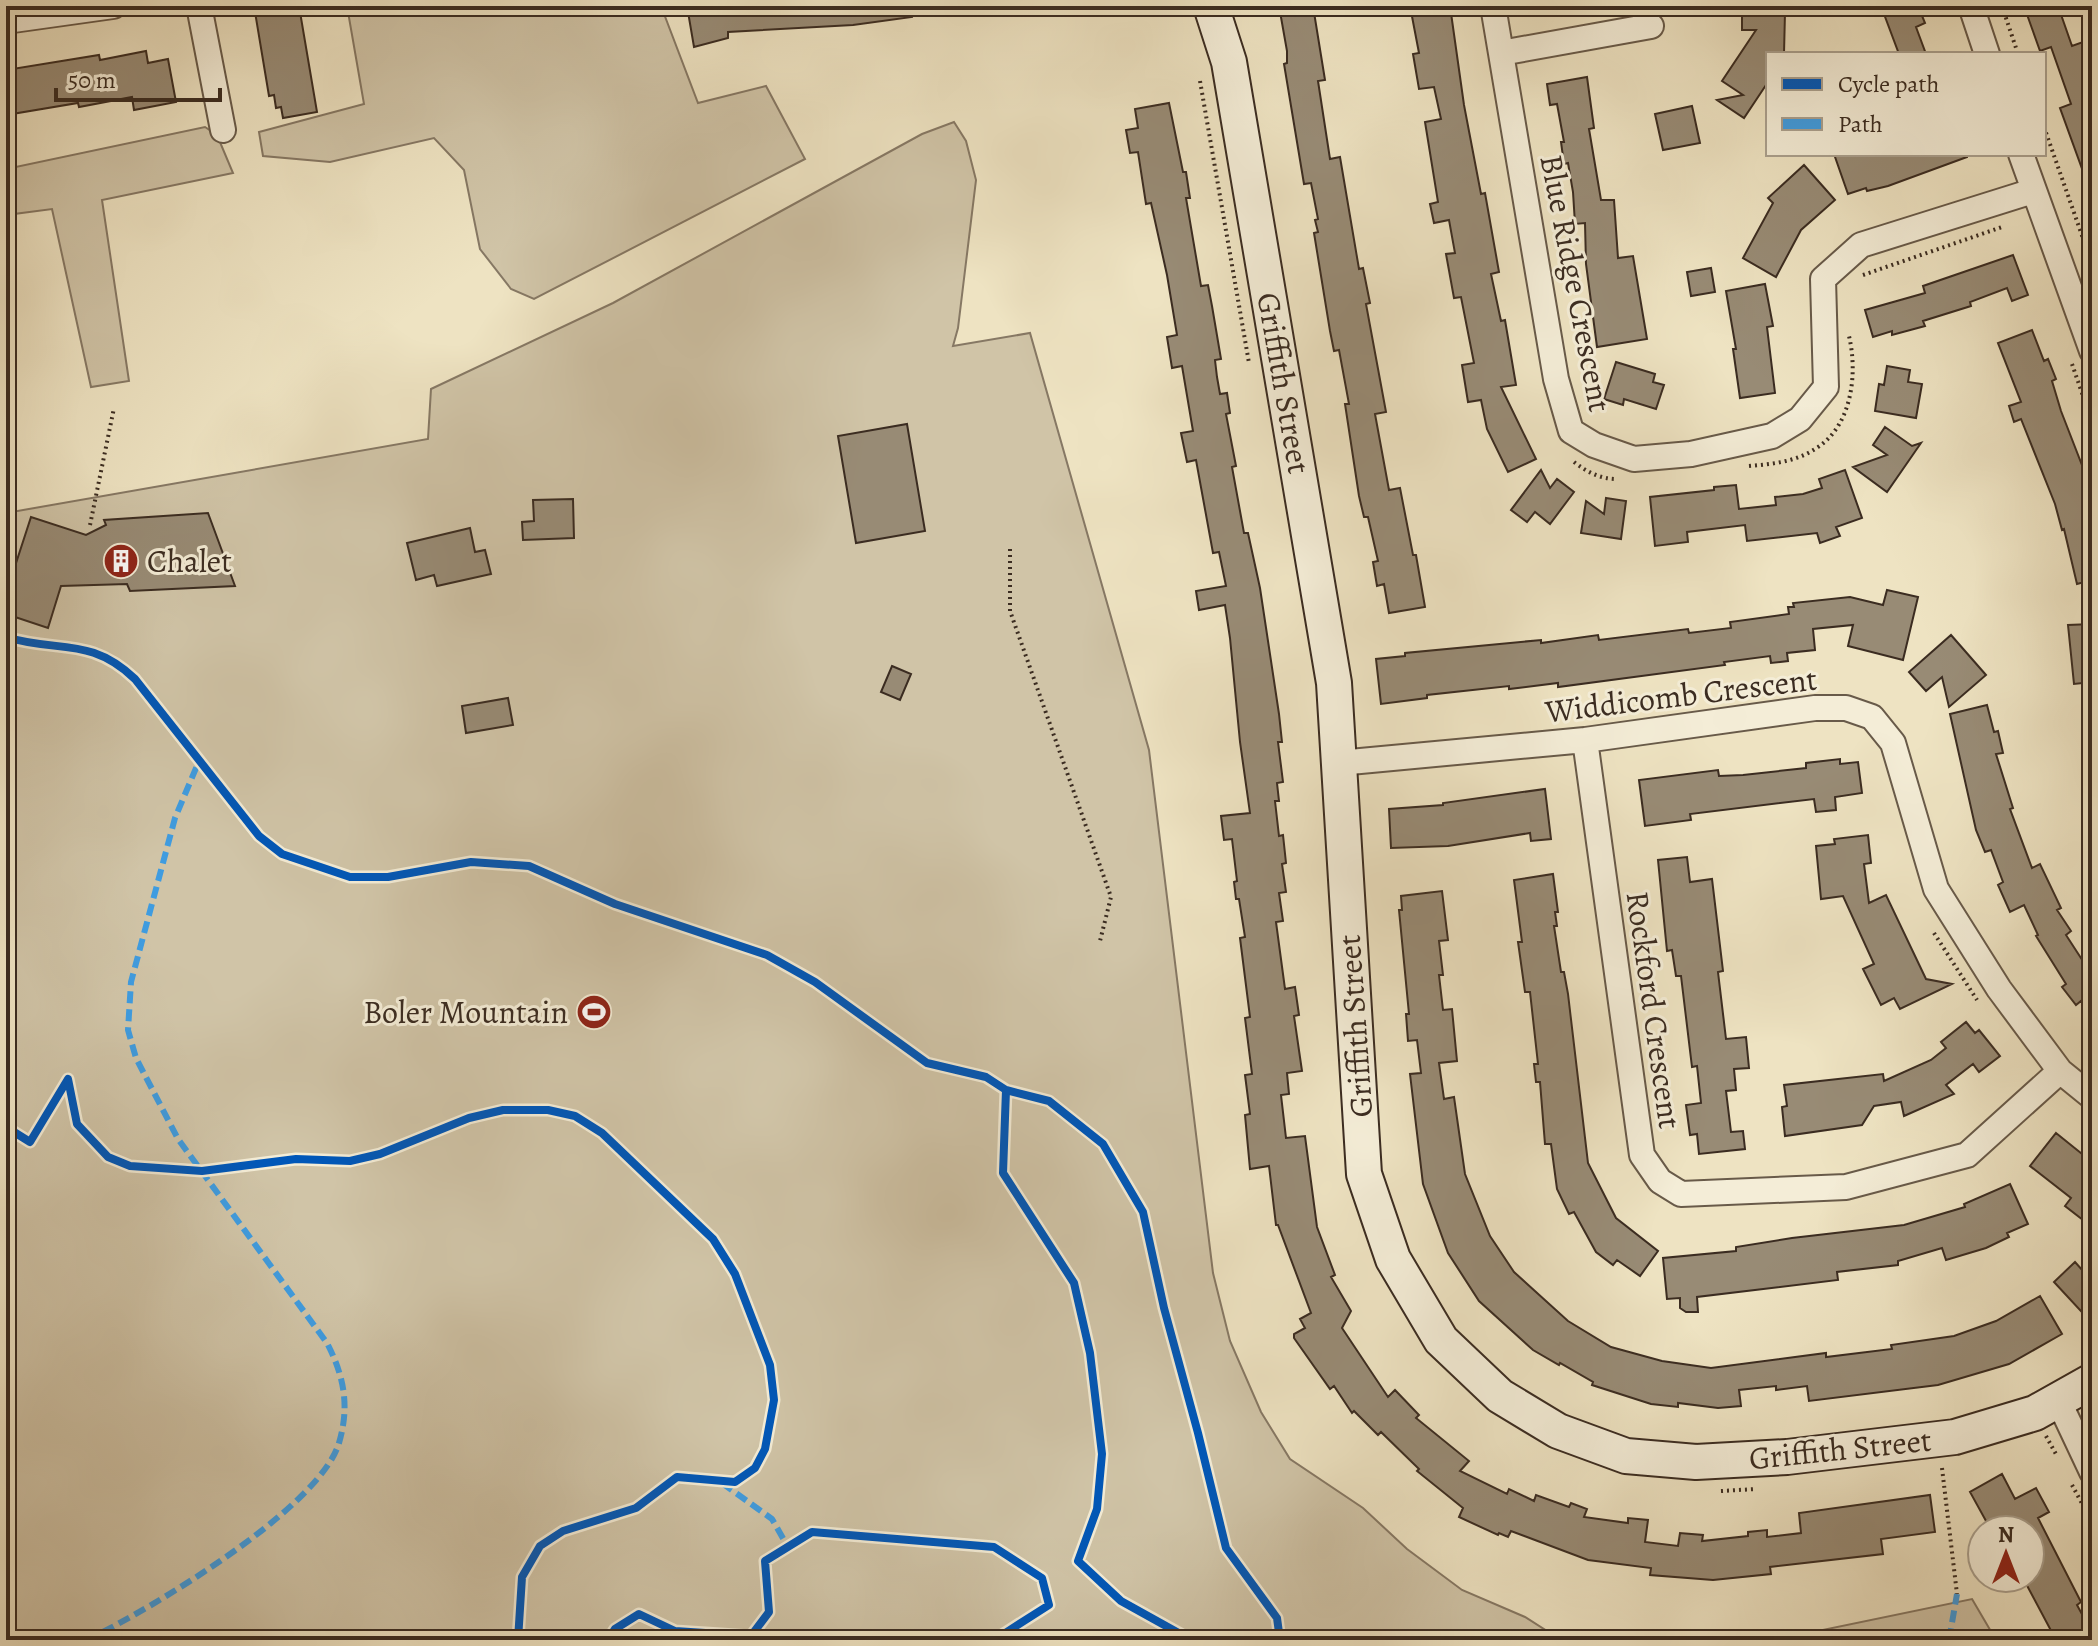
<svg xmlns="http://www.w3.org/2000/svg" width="2098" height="1646" font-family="Alegreya,serif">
<rect width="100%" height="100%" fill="#eee3c2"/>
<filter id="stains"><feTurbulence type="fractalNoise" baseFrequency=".0025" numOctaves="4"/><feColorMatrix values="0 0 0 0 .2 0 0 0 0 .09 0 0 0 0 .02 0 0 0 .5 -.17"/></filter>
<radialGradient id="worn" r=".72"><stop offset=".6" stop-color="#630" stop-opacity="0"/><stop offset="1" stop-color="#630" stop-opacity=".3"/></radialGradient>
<path fill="#d0c4a7" stroke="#867864" stroke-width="2" d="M347 6H661L698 103 766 86 805 159 534 299 511 289 480 249 464 170 434 138 330 162 263 156 259 132 364 104Z
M954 122 966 141 976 180 958 328 953 346 1030 333 1149 750 1213 1273 1230 1341 1261 1412 1290 1459 1363 1508 1407 1549 1462 1590 1525 1617 1561 1640H6V513L428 439 431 389 613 303 922 134Z
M205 127 217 135 233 173 102 200 129 381 91 387 52 209 6 215V169Z
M1972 1599 1996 1640H1774Z"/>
<path fill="#988b75" stroke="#3b2c21" stroke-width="2" d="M254 6H299L317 112 283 118 281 107 276 108 274 95 269 96Z
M687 6H911L912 17 853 25 728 32V38L694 47Z
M1279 6H1313L1325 80 1318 81 1330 159 1340 157 1359 269 1363 268 1370 303 1366 304 1386 412 1375 414 1389 490 1400 488 1413 555H1416L1425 607 1389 613 1384 584 1377 586 1373 562 1378 561 1368 517H1364L1359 496 1345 404H1349L1339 350 1334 351 1330 331 1314 233 1318 232 1315 220 1318 219 1311 183 1304 184 1284 64 1287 63V51Z
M1410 6H1443L1444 14 1451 13 1464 105 1481 194 1485 193 1499 272 1491 274 1501 321 1505 320 1516 385 1501 387 1536 459 1508 472 1487 429 1481 400 1468 402 1462 365 1474 363 1461 297 1454 298 1446 254 1455 253 1449 220 1434 223 1430 204 1438 202 1425 122 1441 119 1434 87 1419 89 1413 54 1419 53Z
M1881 6H1918L1925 23 1916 27 1926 54H1899Z
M2024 6H2058L2072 46 2083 42 2092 68V187L2089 188 2060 108 2071 104 2051 47 2040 51Z
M1742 11 1785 12 1784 54H1768V82L1744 118 1717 100 1743 95 1722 81 1756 30H1742Z
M146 51 148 63 168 59 176 102 134 110 132 97 79 107 78 103 6 115V70L99 55 100 60Z
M1587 77 1594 128 1589 129 1601 200H1614L1618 258 1633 256 1647 339 1597 347 1586 264 1585 223 1575 224 1573 192 1568 163 1564 164 1561 142H1564L1557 104 1550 105 1547 84Z
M1169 103 1183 172H1186L1190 198H1186L1201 286 1208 285 1212 306 1221 359 1215 360 1217 377 1220 394 1227 393 1230 413 1226 414 1236 466 1232 467 1244 533H1248L1260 588 1279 714 1282 742H1278L1283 782 1277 783 1279 801H1275L1279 836 1283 835 1286 863 1282 864 1286 892 1279 893 1283 921 1276 922 1285 989 1295 987 1299 1015 1294 1016 1302 1071 1287 1073 1289 1094 1281 1095 1286 1138 1305 1136 1317 1227 1335 1275 1331 1277 1351 1311 1342 1328 1388 1397 1395 1390 1419 1415 1416 1418 1469 1461 1460 1471 1507 1494 1509 1489 1534 1501 1536 1495 1569 1507 1571 1503 1587 1509 1584 1517 1628 1523V1518L1648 1520 1645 1542 1678 1546 1680 1533 1703 1535 1702 1541 1748 1536V1532L1767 1530V1537L1801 1533 1799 1513 1930 1495 1935 1532 1881 1539 1883 1554 1770 1567 1771 1574 1713 1580 1650 1575 1651 1568 1588 1560 1511 1531 1508 1537 1499 1533 1498 1535 1459 1517 1463 1508 1417 1471 1419 1469 1381 1432 1378 1435 1354 1411 1352 1413 1334 1386 1330 1389 1294 1338V1334L1305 1328 1300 1319 1311 1313 1278 1225H1276L1269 1166 1250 1169 1245 1115 1250 1114 1245 1075 1252 1074 1245 1018 1250 1017 1240 938 1245 937 1239 899H1236L1234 882 1237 881 1232 839 1224 840 1221 816 1250 813 1240 742 1230 638 1225 605 1199 610 1196 591 1226 586 1219 552 1213 553 1196 460 1187 462 1181 433 1193 431 1182 366 1172 368 1167 337 1177 335 1167 275 1151 203 1146 204 1138 152 1130 153 1126 130 1138 128 1135 109Z
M1692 106 1700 143 1663 150 1655 114Z
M1834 154H1967V157L1888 186 1867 191 1866 188 1848 194Z
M1804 165 1835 200 1801 230 1776 277 1743 258 1773 203 1768 198Z
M2013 255 2028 295 2012 301 2007 288 1970 302 1971 306 1923 321 1925 326 1892 335V331L1873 337 1865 310 1925 293 1923 286Z
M1711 268 1715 292 1691 296 1687 272Z
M1765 284 1773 326 1767 327 1775 393 1740 398 1733 349H1736L1726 291Z
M2032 330 2044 361 2048 359 2056 379 2052 381 2061 411 2092 491V580L2077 584 2064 529 2062 530 2055 504 2021 419 2014 422 2009 406 2021 402 1998 343Z
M1616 362 1655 374 1653 382 1664 385 1656 409 1624 399 1623 405 1604 399Z
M1887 366 1910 370 1908 382 1922 384 1916 418 1875 411 1879 384 1884 385Z
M907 424 925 531 856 543 838 436Z
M1885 427 1912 446 1921 443 1887 492 1853 467 1887 455 1873 445Z
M1541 470 1550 488 1557 479 1574 492 1550 524 1535 512 1527 522 1511 510Z
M1845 470 1862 518 1836 527 1840 536 1820 543 1817 533 1747 541 1745 525 1687 532 1688 542 1655 546 1650 497 1714 490V487L1736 485 1739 509 1776 505 1775 497 1803 494 1822 488 1819 479Z
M1606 498 1626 501 1621 539 1581 533 1586 501 1604 514Z
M573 499 574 538 523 540 522 522 534 521 533 500Z
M208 513 235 586 130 591 127 584 61 586 48 628 6 614V594L31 517 86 535 106 525 104 520Z
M470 528 475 552 485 550 491 574 437 586 434 575 416 580 407 543Z
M1887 590 1918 597 1903 660 1848 646 1853 625 1813 629 1815 650 1787 653 1788 661 1771 663 1770 656 1724 662 1725 665 1558 687V683L1509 689V686L1427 695V698L1381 704 1376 659 1405 656V653L1541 640V643L1598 635 1599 640 1688 629 1689 633 1731 628 1730 622 1789 614 1788 607H1794L1793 603 1850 597 1883 605Z
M2092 624V682L2074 684 2068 625Z
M1951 635 1986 675 1949 707 1942 677 1926 691 1909 672Z
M892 666 911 674 900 700 881 692Z
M508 698 513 725 466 733 462 706Z
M1987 705 1994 732 1998 731 2003 753 1996 754 2013 808 2010 809 2032 868 2040 864 2061 908 2057 910 2071 931 2066 935 2092 975V1014L2081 1001 2076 1005 2062 987 2066 984 2036 936 2038 935 2024 905 2010 912 1998 885 2003 882 1991 850 1985 852 1976 830 1950 714Z
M1840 759V764L1858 762 1862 793 1835 797 1836 810 1816 812 1814 799 1690 814 1691 820 1645 826 1639 780 1718 770 1719 776 1743 775 1806 768V763Z
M1545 789 1551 839 1531 841 1530 833 1448 846 1391 848 1389 809 1443 805V803Z
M1868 835 1871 863 1864 864 1869 903 1886 895 1926 979 1952 984 1900 1009 1894 998 1881 1005 1863 969 1874 964 1843 896 1821 899 1816 846 1835 844 1834 839Z
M1687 857 1690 882 1712 879 1723 971 1718 972 1726 1039 1746 1037 1749 1068 1734 1069 1736 1090 1726 1091 1731 1132 1743 1131 1745 1149 1699 1154 1697 1134 1690 1135 1686 1105 1701 1103 1697 1066 1692 1067 1681 976H1676L1672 950 1667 951 1658 860Z
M1553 874 1558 912H1555L1557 926H1554L1561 972H1564L1568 994 1588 1163 1616 1218 1658 1251 1640 1276 1617 1260 1613 1265 1596 1252 1574 1212 1569 1214 1557 1189 1551 1144H1545L1540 1082H1536L1534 1064H1538L1530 992H1525L1518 942H1522L1514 880Z
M1442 891 1448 940 1439 941 1443 975H1439L1443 1010 1452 1009 1457 1061 1439 1063 1444 1099 1454 1097 1465 1174 1490 1236 1514 1272 1568 1321 1611 1347 1662 1361 1711 1368 1826 1353V1357L1892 1349 1891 1345 1954 1336 1996 1321 2040 1296 2062 1334 2009 1364 1938 1385 1809 1401 1807 1386 1776 1390V1386L1739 1390 1741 1406 1718 1408 1678 1403V1407L1651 1404 1592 1385 1593 1382 1560 1363 1559 1365 1533 1350 1479 1301 1448 1253 1423 1184 1410 1074 1421 1073 1417 1040 1408 1041 1406 1014H1409L1399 910H1402L1401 896Z
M1966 1022 1975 1033 1979 1030 2000 1056 1979 1072 1973 1064 1946 1085 1954 1094 1904 1116 1901 1102 1874 1106 1862 1125 1785 1136 1782 1107 1787 1106 1784 1085 1883 1074 1884 1081 1931 1060 1946 1048 1941 1042Z
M2056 1133 2092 1162V1227L2065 1206 2071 1198 2030 1166Z
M2010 1184 2028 1224 2007 1233 2009 1237 1986 1248 1946 1260 1942 1248 1898 1261V1265L1837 1272 1838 1280 1697 1297 1698 1312H1686L1680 1308V1298L1667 1299 1663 1258 1736 1251V1247L1792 1238 1904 1225 1965 1207 1964 1204Z
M2075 1262 2092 1281V1323L2054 1282Z
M2002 1474 2015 1499 2036 1488 2049 1512 2038 1518 2081 1602 2077 1605 2089 1627 2065 1640H2056L2023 1578H2030V1530H1991L1970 1492Z"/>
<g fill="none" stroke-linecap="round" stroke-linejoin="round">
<defs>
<path id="street" d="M199 6 223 130
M1493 6 1556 379 1571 431 1594 445 1634 459 1691 454 1772 436 1800 419 1826 387 1823 279 1861 245 2033 191
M1971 6 1987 54
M6 21 113 6
M1501 53 1651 26
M2021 154 2092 351
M1585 740 1642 1155 1660 1181 1681 1194 1846 1187 1967 1155 2060 1071
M1339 763 1585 740 1815 708H1846L1872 717 1893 743 1936 889 1999 989 2060 1071 2092 1097
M2059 1402 2092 1472"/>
<path id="secondary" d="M1211 6 1229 62 1334 683 1364 1174 1393 1259 1441 1340 1500 1396 1558 1431 1626 1456 1696 1462 1787 1457 1955 1437 2035 1413 2092 1381"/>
</defs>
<use href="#street" stroke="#685a49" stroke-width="28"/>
<use href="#secondary" stroke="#3b2c21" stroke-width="38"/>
<path stroke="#3b2c21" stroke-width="4" stroke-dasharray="2 4" stroke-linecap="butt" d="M2002 6 2018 54
M1200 81 1249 363
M2044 127 2092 264
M1863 275 2002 227
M2072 364 2092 422
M1574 462C1587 472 1600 479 1617 479
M1749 466C1772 464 1795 462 1815 449 1852 427 1858 374 1849 336
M90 525 114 408
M1010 549V611L1111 897 1100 941
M1934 933 1977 1000
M2046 1436 2057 1456
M1942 1468 1957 1594
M2072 1485 2092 1522
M1721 1491 1756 1489"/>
<use href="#street" stroke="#f4edd7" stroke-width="24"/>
<use href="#secondary" stroke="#f4edd7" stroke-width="34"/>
<path stroke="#3f9ce0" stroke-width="6" stroke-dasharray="12 6" stroke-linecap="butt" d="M722 1483 772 1519 788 1547
M87 1640C149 1610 319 1509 339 1443 350 1406 344 1376 327 1343L178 1139 136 1058 128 1030 131 982 175 818 199 761
M1949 1640 1957 1594"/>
<defs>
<path id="cycleway" d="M6 637C57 653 90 636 135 679L259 836 282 854 350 877H388L471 862 529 866 615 904 767 955 815 982 927 1063 986 1077 1006 1090 1049 1101 1103 1144 1143 1212 1164 1308 1198 1433 1226 1548 1277 1618 1280 1640
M1006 1090 1003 1173 1074 1283 1090 1353 1102 1454 1097 1509 1078 1561 1121 1601 1184 1636 1185 1640
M6 1127 30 1142 68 1079 77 1124 108 1157 130 1166 202 1171 296 1159 350 1161 380 1154 469 1118 503 1110H548L575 1116 602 1133 713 1239 735 1274 770 1365 774 1400 765 1449 755 1468 735 1482 677 1477 636 1508 563 1531 540 1546 522 1577 518 1640
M608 1640 615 1629 639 1614 675 1631 751 1636 769 1612 765 1561 812 1532 994 1547 1042 1578 1049 1605 999 1637 879 1640"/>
</defs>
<use href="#cycleway" stroke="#f4edd7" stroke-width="13"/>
<use href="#cycleway" stroke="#0057b8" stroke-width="8"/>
</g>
<defs>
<symbol id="building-disc" viewBox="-11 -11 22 22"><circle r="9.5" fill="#8f2418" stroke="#f4edd7"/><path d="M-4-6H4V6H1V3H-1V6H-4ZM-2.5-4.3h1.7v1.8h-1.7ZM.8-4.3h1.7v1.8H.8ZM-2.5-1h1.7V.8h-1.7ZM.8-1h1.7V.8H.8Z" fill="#fff"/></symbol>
<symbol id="stadium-disc" viewBox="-11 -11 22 22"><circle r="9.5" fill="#8f2418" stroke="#f4edd7"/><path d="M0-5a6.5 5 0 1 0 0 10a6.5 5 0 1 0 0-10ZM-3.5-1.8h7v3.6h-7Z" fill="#fff"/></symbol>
</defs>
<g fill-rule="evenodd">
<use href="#building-disc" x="101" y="541" width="40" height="40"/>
<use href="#stadium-disc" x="574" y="992" width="40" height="40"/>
</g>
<g text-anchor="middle" stroke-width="6" stroke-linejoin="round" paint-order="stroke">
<g font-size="32" fill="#3b2c21" stroke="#f4edd7">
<text transform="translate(1576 283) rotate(79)" y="11">Blue Ridge Crescent</text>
<text transform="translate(1284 383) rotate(80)" y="11">Griffith Street</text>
<text transform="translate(1681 695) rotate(-7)" y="11">Widdicomb Crescent</text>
<text transform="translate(1654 1010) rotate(82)" y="11">Rockford Crescent</text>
<text transform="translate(1355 1026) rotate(-94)" y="11">Griffith Street</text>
<text transform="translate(1840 1449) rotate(-6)" y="11">Griffith Street</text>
</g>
<g font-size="32" fill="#3b2c21" stroke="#f4edd7" text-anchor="start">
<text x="147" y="572">Chalet</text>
<text x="568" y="1023" text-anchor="end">Boler Mountain</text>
</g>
</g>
<rect width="2098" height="1646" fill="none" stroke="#eee3c2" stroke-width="32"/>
<rect x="8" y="8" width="2082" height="1630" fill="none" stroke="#3b2c21" stroke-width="4"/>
<rect x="16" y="16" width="2066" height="1614" fill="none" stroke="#3b2c21" stroke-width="2"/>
<rect x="1766" y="52" width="280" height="104" fill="#f4edd7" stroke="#aaa08e" stroke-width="2"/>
<rect x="1782" y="78" width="40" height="12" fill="#0057b8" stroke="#aaa08e" stroke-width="2"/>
<text x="1838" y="92" font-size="24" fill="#3b2c21">Cycle path</text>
<rect x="1782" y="118" width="40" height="12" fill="#3f9ce0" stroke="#aaa08e" stroke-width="2"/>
<text x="1838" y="132" font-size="24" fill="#3b2c21">Path</text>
<g transform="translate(2006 1554)"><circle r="38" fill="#f4edd7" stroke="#aaa08e" stroke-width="2"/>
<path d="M0-6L14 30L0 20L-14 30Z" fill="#8f2418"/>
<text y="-12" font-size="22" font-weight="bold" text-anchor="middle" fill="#3b2c21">N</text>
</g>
<path d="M56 88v12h164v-12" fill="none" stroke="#3b2c21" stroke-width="4"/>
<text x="68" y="88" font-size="24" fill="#3b2c21" stroke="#f4edd7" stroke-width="6" paint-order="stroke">50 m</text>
<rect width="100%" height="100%" filter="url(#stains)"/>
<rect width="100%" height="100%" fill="url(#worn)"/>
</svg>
